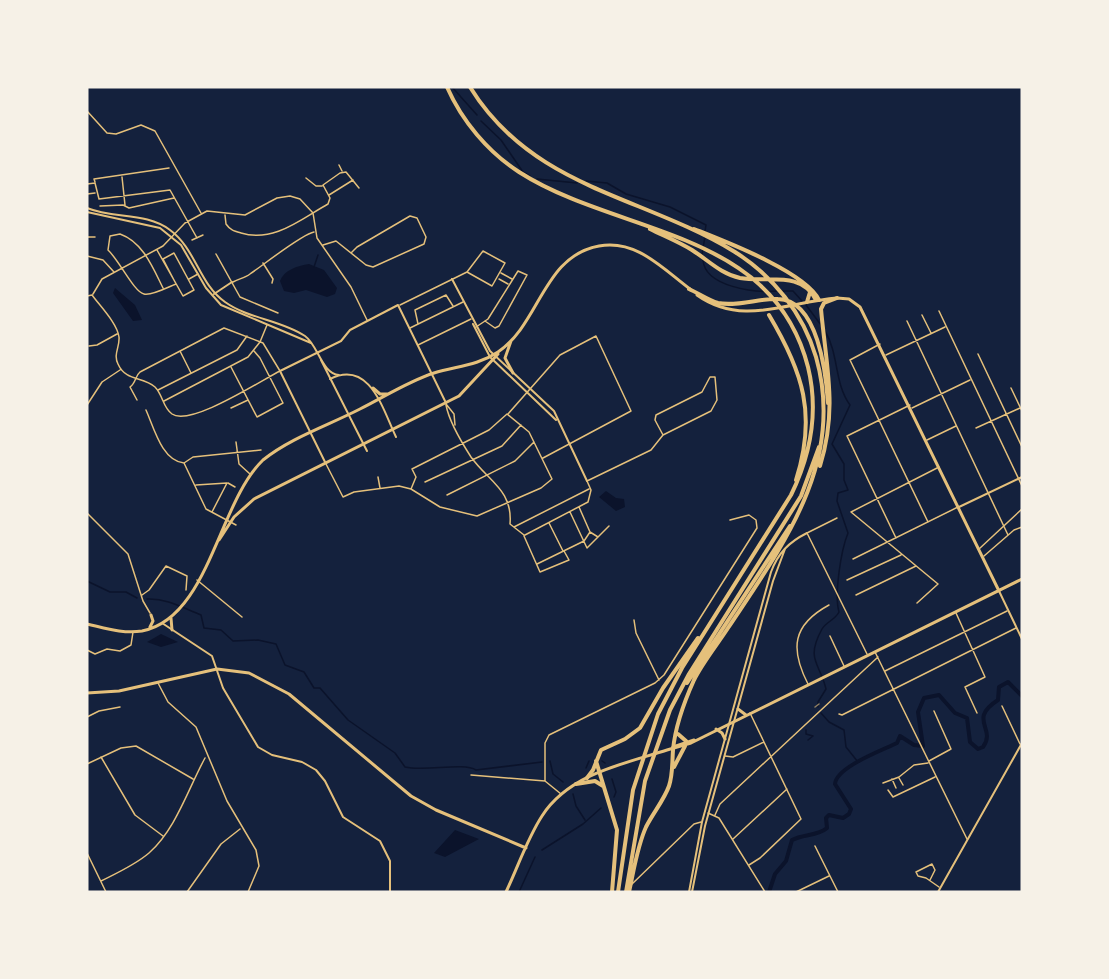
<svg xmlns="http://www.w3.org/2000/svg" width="1109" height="979" font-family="Mulish,sans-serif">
<rect width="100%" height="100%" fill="#14213d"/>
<path fill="#0b132b" d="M309 264 324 270 337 288 335 294 327 297 306 290 294 293 284 291 280 281C284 270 297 266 309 264Z
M115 288 135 305 142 320 133 321 113 293Z
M606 491 616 498 624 499 625 507 616 511 599 497Z
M161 634 178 642 161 647 147 642Z
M455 830 479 839 445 857 434 853Z"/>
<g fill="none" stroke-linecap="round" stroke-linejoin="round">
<path stroke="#0b132b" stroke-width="1.5" d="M452 87 477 115
M481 121 501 140 523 172 530 176
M537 179 577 183
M586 181 607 183 626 194 670 207 706 225 705 231
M702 255 705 236
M703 260C705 287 755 293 777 291
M314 267 318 255
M782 291H793L802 301
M806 305 821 325
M87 581 110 592H126L137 598
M147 599C167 598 183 608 201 615L204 628 221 630 233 641 258 640 276 644 285 665 304 672 314 688H320L348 720 395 753 405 767C425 772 463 762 476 770L542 762
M818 707V702L826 689C820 663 805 660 822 629 826 622 835 620 839 612 834 595 841 550 848 533L837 501 838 493 848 490 844 480V464L832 444 850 405C834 383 839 354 825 331
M821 713 829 722 844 730 846 747 858 762
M806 730V734L813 736 808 740
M550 761 553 774 563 782
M602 761 605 763
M586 768 589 761
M612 779 616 792 614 797
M573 794 576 806 585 820
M542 850 583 824 601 808
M519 892 535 857"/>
<path stroke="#0b132b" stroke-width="4" d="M769 892 775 874 786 861 792 840C803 834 818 836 827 828L826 818 829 815 843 818 849 814 851 809 835 784C836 767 883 750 897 743L900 736 914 745 923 746 918 712 924 698 939 695 955 713 967 718 970 742 978 749 983 747C997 728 967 720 998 700L999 687 1008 682 1022 696"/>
<path stroke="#e5c07b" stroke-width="1.5" d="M87 111 107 133 116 134 141 125 155 131 201 213
M339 165 342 171
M122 177 125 205
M306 178 316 186H322
M95 182 94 179 169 168
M87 184 95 183 99 199 170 190 197 238
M87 194 95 193
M329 195 353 180
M100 206 123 205 129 208 174 198
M225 215 226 224C230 230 234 231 241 233 274 243 301 219 328 204L330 198 323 185 340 173 346 172 359 188
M87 237H95
M192 240 203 235
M323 245 336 241 366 265 373 267 424 244 426 237 417 218 410 216 357 247 351 253
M157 250 183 296 194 290 174 253 163 259 175 282
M216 254 240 297 278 313
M87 256 103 260 114 272
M263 263 273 279 272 283
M501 273 512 279
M189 279 198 274
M499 279 508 284
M233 282C238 279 245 278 250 274 262 266 302 234 314 232
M163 288C153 268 143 242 120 234L110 236 108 250C119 260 134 292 144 294 152 296 168 287 176 284
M93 294 102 279 163 246 185 223 207 211 245 215 277 198 290 196 300 199 313 213 317 238 351 287 367 320
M87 296 92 295C100 306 117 323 119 337 120 347 113 354 118 364 126 382 143 376 155 387 163 395 163 408 172 414 190 427 260 381 280 371L263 343 224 328 140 372C135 376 136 383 130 387L137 400
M400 305 467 272 492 286 505 263 483 251 467 272
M939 311 1022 486
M922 315 931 333
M907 321 1008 535
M418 324 415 310 446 295 453 306
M476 327 488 319 518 271 527 275 499 326 495 328 485 321
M410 328 463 302
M880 344 850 360 928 522
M418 345 471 319
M89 346 97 345 117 334
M180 351 191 373
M978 354 1022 447
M886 355 945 327
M231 367 257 417 283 403 260 358 254 351
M1011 388 1022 411
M158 390 237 350 247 336
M164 401 248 357 260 342 267 325
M446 404 454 414 455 425
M87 405 102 382 120 370
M446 405C449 421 462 443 471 457 488 481 513 490 510 524L524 535
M231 408 248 400
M912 408 970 380
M146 410C154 428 162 461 184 463
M508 414 560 355 596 336 631 411 543 458
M976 428 1020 408
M927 440 956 426
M236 442 239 464 250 474
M326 464 343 497 354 492 399 486 411 489 440 507 477 516 541 488 552 479 529 432 507 414 489 430 412 469 416 477 411 489
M378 477 380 488
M425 482 502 446 521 425
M228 483 235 487
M196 485 227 483 212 512
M447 495 515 461 534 442
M579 507 590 532 598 537
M570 512 587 548 609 526
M87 513 128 554 143 601 150 613
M837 518 807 533 867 654
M549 523 563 551
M236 525 206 509 184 463 193 457 261 450
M514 527 589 489
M525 535 588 502 591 490 587 481 651 450 663 435 711 411 717 400 715 377H710L702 392 656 415 655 420 663 435
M524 536 540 572 569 560 564 551
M896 538 847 436 910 405
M979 549 1022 509
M984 556 1014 530 1022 527
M853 559 958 507
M537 564 584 541 590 532
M197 580 242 617
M847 580 901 555
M142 595 149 590 166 566 187 576 186 590
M856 595 916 566
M917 603 938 584 851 512 939 467
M956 613 985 677 965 687 977 713
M634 620 636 633 659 680
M830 636 844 666
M87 650 95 654 107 649 120 651 131 645 133 632
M875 652 967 839
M885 671 1007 611
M158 683 168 702 196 727 227 801 256 850 259 866 248 892
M808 684C790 649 792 625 829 605
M1002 706 1020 744
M839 714 842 715 1016 628
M87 717 99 711 120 707
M725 756 733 757 764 742
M101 757 135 815 163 836
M929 761 951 749 934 711
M87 764 121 748 136 746 193 779
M471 775 545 781 561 794
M899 778 903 785
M892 779 896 788
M545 781V743L549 735 655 683 664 675 757 528 756 520 749 515 730 520
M883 783 899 777 914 765 928 763
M888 790 893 797 935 777
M708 813 719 818 765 892
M715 815 720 804 878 657
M733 839 787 789
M815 846 838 892
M87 853 106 892
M749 865 760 858 801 819 750 713
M930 880 935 870 932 864 916 872 918 876 926 878 939 887
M101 881C117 873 135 865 149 853 176 829 188 789 205 758
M632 884 694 824 701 822
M187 892 221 844 240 829
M796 892 829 876"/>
<path stroke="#e5c07b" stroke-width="2" d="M87 208C114 219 146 212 170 230 196 249 199 284 225 302 249 319 281 320 305 336 318 345 322 374 339 375
M87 212 160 228 181 245 206 288 221 305 311 343
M452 279 490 351 554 411 587 481
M214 294 232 282
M473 324 490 357 556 420
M321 360 367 451
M330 379C370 359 383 410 396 437
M325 462 280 371 341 341 350 330 398 305 446 403
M959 507 1022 477
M999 591 1022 639
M162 623 212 656 223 688 258 747 272 755 302 762 316 770 325 781 343 817 380 841 390 861V892
M689 892 702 822 771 572C778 553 789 542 807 533
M692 892 705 826 773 581 785 549
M938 892 1022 743"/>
<path stroke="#e5c07b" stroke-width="3" d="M697 295C742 327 787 302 837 298L849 299 860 307 999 591
M511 341 505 358 513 373
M373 388 380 394H388
M219 540 234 517 254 499 459 396 498 354
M171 618 172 630
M87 624C105 628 123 634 142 631 209 618 218 503 263 460 290 438 329 425 360 409 384 397 409 381 434 373 457 366 477 366 498 352 540 324 543 256 599 246 636 239 662 268 690 289
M150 627 153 621 151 615
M87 693 119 691 217 669 249 673 289 694 411 796 436 810 526 848
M738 709 746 715
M716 729 722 733 725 739
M673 747 694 740
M667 750 691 743 1022 579
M506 892C518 867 527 839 542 816 569 774 623 764 667 750"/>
<path stroke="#e5c07b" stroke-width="4" d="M447 87C462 121 488 152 519 172 619 236 773 228 808 367 819 412 811 454 791 495L682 668 658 714 633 790 618 892
M470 87C533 189 642 195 735 252 773 276 803 313 816 357 846 462 783 545 728 628 717 645 703 662 694 680 685 700 675 728 673 750 672 762 673 774 669 786 664 800 653 813 646 827 637 847 634 870 629 892
M650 229C664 236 679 242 692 250 708 260 721 274 740 278 767 283 801 270 816 300
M694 229C724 241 806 272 819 300
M689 289C698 293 708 300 718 303 738 307 759 298 778 299 818 300 826 373 828 403
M807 302 810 292
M769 315C803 372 817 415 796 480
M820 466C838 408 826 366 821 309L824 303 837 298
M687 683 790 526
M678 734 686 741
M596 761 617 830 612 892
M674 767 685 746
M587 778 593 770 601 750 625 739 640 728 663 688 698 638
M576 784 595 781 603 786
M626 892 645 781 670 710 689 674 801 496 819 447"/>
<path stroke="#918062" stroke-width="1.5" d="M815 707 819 704"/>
</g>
<rect width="1109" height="979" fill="none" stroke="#f6f1e7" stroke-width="177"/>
</svg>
